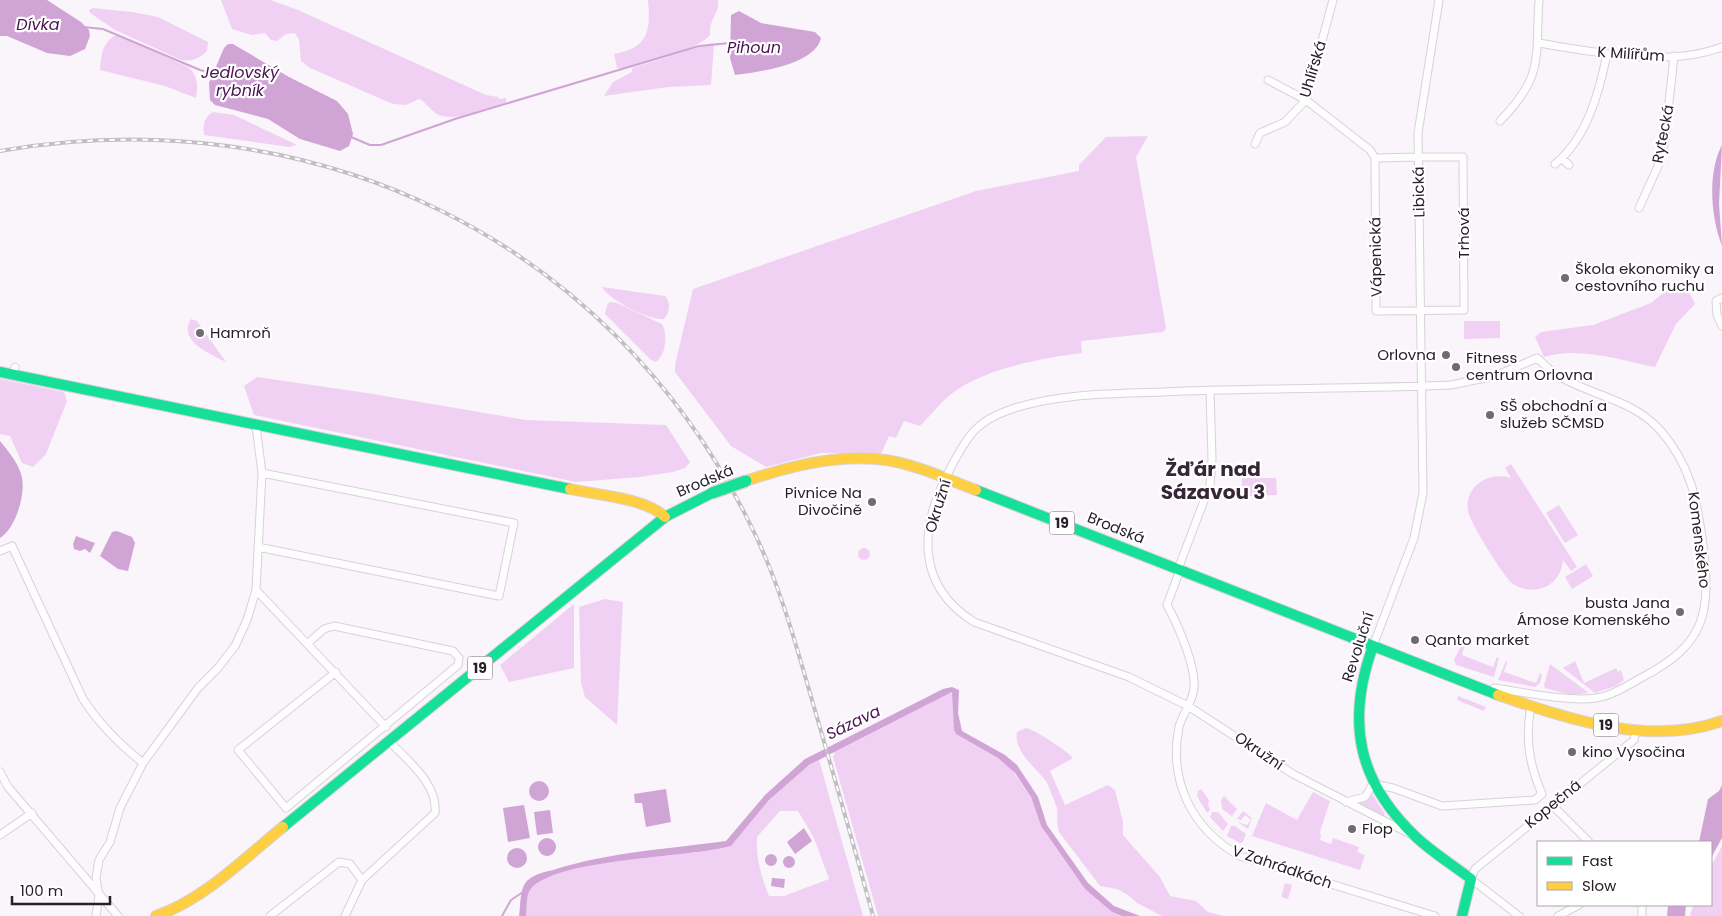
<svg xmlns="http://www.w3.org/2000/svg" width="1722" height="916" font-family="Poppins,sans-serif">
<rect width="100%" height="100%" fill="#faf4fb"/>
<path fill="#f1d1f3" fill-rule="evenodd" d="M221 0H270L298 10 486 95 498 97 500 99 506 98V103C490 109 453 123 437 114 430 110 426 102 419 99L406 105 393 104 310 68 301 61 299 40 295 33 286 34 277 41 271 40 265 33 252 35 232 29Z
M648 0H718C720 14 708 20 710 35 693 53 655 58 632 67L621 69 617 68 614 54C648 48 651 31 648 0Z
M93 8 132 12 158 17 208 42 207 51C199 59 190 63 179 59L115 30 90 13 89 10Z
M114 36H121L188 67C198 75 198 86 196 98L165 86 100 70C101 56 102 44 114 36Z
M712 43 714 44 711 85 668 87 604 96 613 82 632 72V68Z
M213 112 234 115 297 145 289 147 204 135C203 125 204 117 213 112Z
M1148 136 1136 157 1166 328 1163 332 1081 341 1082 353C1042 358 982 369 950 395 939 404 930 416 920 426L904 421 896 438 889 436 881 454 821 453 766 467 731 446 675 372V365L693 289 976 191 1079 171V165L1106 137Z
M1673 285 1686 286 1695 304 1676 324 1655 367C1618 360 1581 346 1544 357L1535 337 1541 332 1593 325 1651 303Z
M602 287 665 296C671 303 670 312 664 319 650 321 609 300 602 287Z
M610 302 617 303 662 324C668 334 666 355 656 362L651 360 605 314 607 305Z
M191 319 197 321 226 362C211 354 177 341 191 319Z
M1464 321H1500V338L1464 339Z
M257 377 367 393 526 420 666 425 690 462 685 468 673 472 640 477 576 482 254 415 244 386Z
M0 379 64 392 67 401 46 454 33 467 22 463 10 436 0 434Z
M1511 464 1577 567 1571 571 1563 560C1562 572 1556 582 1545 587 1534 592 1521 590 1512 583 1503 576 1470 522 1468 511 1464 486 1489 471 1511 478L1505 468Z
M1242 478H1276L1277 495 1242 496Z
M1559 505 1578 535 1565 543 1546 513Z
M858 554a6 6 0 1 1 12 0a6 6 0 1 1-12 0Z
M1586 564 1593 576 1572 589 1565 577Z
M605 599 623 602 617 725 585 697 581 683 579 607Z
M574 604V668L509 682 500 665Z
M1462 644 1465 645 1462 655 1493 667 1497 657 1499 658 1494 677 1456 665 1454 660Z
M1506 661 1507 662 1504 672 1536 683 1540 673 1542 675 1540 683 1535 687 1498 680Z
M1575 661 1584 683 1616 668 1618 672 1621 670 1624 680 1616 686 1595 693 1563 668Z
M1550 664 1589 693 1571 695 1545 688 1544 685Z
M950 693H954L953 711 956 734 998 758 1011 769 1031 797 1041 826 1085 889 1112 912 1122 916H878L833 757 835 752Z
M1458 696 1486 707 1484 711 1457 700Z
M1026 728C1034 729 1069 752 1073 758L1050 771 1065 805 1108 785 1115 790 1123 822V835L1160 877 1170 896 1196 901 1208 912 1224 916H1162L1137 903 1128 895 1117 889 1100 886 1059 832C1056 823 1058 818 1057 809 1057 807 1047 782 1046 781 1036 768 1013 751 1017 732Z
M819 760 863 916H526C527 908 526 896 530 890 552 858 691 858 731 846L769 800 803 769ZM780 811H798L814 838 829 879 784 896H769C761 876 756 859 757 837Z
M1201 789 1209 800 1208 804 1210 810 1207 813 1197 796 1198 791Z
M1313 792 1330 801 1320 832 1321 835 1320 840 1331 844 1333 838 1359 847 1357 852 1365 855 1360 870 1252 836 1266 803 1297 820Z
M1372 794 1385 814 1383 817 1360 806V803Z
M1224 796 1237 809 1232 816 1222 809 1221 800Z
M1243 811 1252 818 1248 829 1237 822 1247 825 1251 820 1245 815 1241 820 1237 819Z
M1212 812H1218L1228 824 1223 831 1210 817Z
M1231 826H1235L1246 834 1243 842 1240 843 1227 836Z
M1722 846V916H1690L1693 905H1711V866Z
M1285 883 1292 885 1288 899 1281 897Z"/>
<path fill="#d1a4d6" d="M0 0H47L81 22 89 30 90 36 85 49 70 56 47 53 7 36H0Z
M739 11 761 23 815 32 821 38C815 65 758 72 735 75L730 58 731 15Z
M233 44 289 77 337 101 348 114 353 134 349 146 340 151 300 139 268 119 215 105 210 100 209 83 224 48 228 44Z
M1722 145 1719 204 1722 246C1711 218 1707 173 1722 145Z
M0 441C8 451 17 461 21 474 27 492 16 528 0 538Z
M117 531 132 537 135 543 128 571 118 569 100 556 112 532Z
M76 536 95 543 90 553 85 549 80 551 74 549 73 544Z
M952 687 959 690 958 713 962 731 1005 755 1017 765 1038 797 1047 825 1088 883 1114 906 1140 916H1122L1112 912 1085 889 1041 826 1031 797 1015 773 998 758 956 734 954 729 952 692 809 765 769 800 731 846C690 858 553 858 530 890 526 896 527 908 526 916H519C521 905 519 888 528 880 535 874 544 872 553 870 609 852 668 849 726 841L765 795 805 759 943 689Z
M529 791a10 10 0 1 1 20 0a10 10 0 1 1-20 0Z
M1722 785V838L1711 858V842H1699L1708 799 1719 791Z
M666 789 671 822 646 827 642 803H635L634 794Z
M524 805 530 838 508 842 503 808Z
M550 810 553 833 537 835 534 812Z
M804 828 812 841 795 854 787 842Z
M538 847a9 9 0 1 1 18 0a9 9 0 1 1-18 0Z
M507 858a10 10 0 1 1 20 0a10 10 0 1 1-20 0Z
M765 860a6 6 0 1 1 12 0a6 6 0 1 1-12 0Z
M783 862a6 6 0 1 1 12 0a6 6 0 1 1-12 0Z
M772 878 785 879 784 888 771 886Z
M1668 905H1686L1685 916H1667Z"/>
<g fill="none" stroke-linecap="round" stroke-linejoin="round">
<path stroke="#d1a4d6" stroke-width="2" d="M83 27 103 29 200 70 215 74
M351 137 370 145H381L455 119 699 46 730 43
M502 916 511 900 523 892"/>
<defs>
<path id="street" d="M1538 43C1595 52 1667 68 1722 47
M1268 80 1306 100 1370 150 1375 158
M1500 121C1545 75 1535 58 1539 0
M1255 144 1260 133 1285 122 1306 100 1333 0
M1419 157H1463L1464 310 1376 311 1375 158Z
M1562 159 1569 165
M1555 164C1587 138 1599 93 1607 54
M1639 208 1659 164 1665 140 1674 56
M1722 298 1716 301 1717 315 1722 326
M13 375 15 367
M1210 390 1212 459 1210 485 1178 569V575L1167 605C1178 625 1196 666 1194 688 1193 702 1182 714 1179 727 1168 782 1193 830 1240 856L1435 916
M258 547 499 596 514 523 262 473
M0 551 12 546 83 699C100 725 119 744 143 763
M256 590 386 727
M307 644 324 629 334 626 453 651 459 658 458 665 286 808 238 750 336 672
M1373 646 1414 538 1423 493 1418 133 1439 0
M0 772 8 787 118 916
M1346 802 1365 797 1373 784 1393 788 1442 806 1535 800 1542 794C1529 764 1525 738 1531 706
M1552 805 1589 842
M0 835 32 813
M1412 835 1293 774 1188 706 1129 677 974 622C914 584 920 525 950 469 966 439 974 422 1009 410 1057 393 1113 394 1163 392 1259 388 1355 389 1451 385L1495 376 1537 358C1544 364 1552 373 1560 377 1594 396 1633 400 1660 430 1691 465 1697 500 1703 545 1711 614 1706 644 1641 678 1627 686 1611 696 1596 698 1569 702 1523 692 1494 688L1492 693
M1642 905V916
M96 916 99 896 96 878 99 860 110 842 120 808 143 763 198 688 218 668 235 646 247 620 256 590 262 473 256 426
M270 916 339 862 350 864 362 880
M345 916 362 880 435 813C438 784 409 762 390 742
M1519 916 1471 879 1475 869 1634 740 1636 731
M1558 916 1579 905"/>
<path id="fast" d="M0 372 570 489
M976 490 1498 695
M1373 646C1346 721 1357 781 1416 837 1433 853 1453 865 1471 879L1462 916
M283 827 665 517 712 493"/>
<path id="slow" d="M746 481C798 463 861 448 915 467 936 473 956 483 976 490
M570 489C597 495 646 498 665 517
M1498 695C1569 719 1649 747 1722 721
M156 916C205 899 243 859 283 827"/>
</defs>
<use href="#street" stroke="#d7d1d8" stroke-width="9"/>
<use href="#fast" stroke="#d7d1d8" stroke-width="12"/>
<use href="#slow" stroke="#d7d1d8" stroke-width="12"/>
<use href="#street" stroke="#fefdfe" stroke-width="7"/>
<use href="#fast" stroke="#16e098" stroke-width="10"/>
<use href="#slow" stroke="#ffcf43" stroke-width="10"/>
<defs>
<path id="rail" d="M0 151C312 97 611 238 751 526 780 584 796 645 814 707 834 776 854 846 873 916"/>
</defs>
<use href="#rail" stroke="#c1bfc2" stroke-width="4"/>
<use href="#rail" stroke="#fff" stroke-width="2" stroke-dasharray="5.5" stroke-linecap="butt"/>
<defs>
<path id="fast-bridge" d="M712 493 746 481"/>
</defs>
<use href="#fast-bridge" stroke="#d7d1d8" stroke-width="14" stroke-linecap="butt"/>
<use href="#fast-bridge" stroke="#16e098" stroke-width="11"/>
</g>
<g fill="#726a72" stroke="#fff" stroke-width="2">
<circle cx="1565" cy="278" r="5"/>
<circle cx="200" cy="333" r="5"/>
<circle cx="1446" cy="355" r="5"/>
<circle cx="1456" cy="367" r="5"/>
<circle cx="1490" cy="415" r="5"/>
<circle cx="872" cy="502" r="5"/>
<circle cx="1680" cy="612" r="5"/>
<circle cx="1415" cy="640" r="5"/>
<circle cx="1572" cy="752" r="5"/>
<circle cx="1352" cy="829" r="5"/>
</g>
<g text-anchor="middle" stroke-width="4.5" stroke-linejoin="round" paint-order="stroke">
<g fill="#fff" stroke="#686369" stroke-width="1">
<rect x="1049.5" y="511.5" width="25" height="23" rx="4"/>
<rect x="467.5" y="656.5" width="25" height="23" rx="4"/>
<rect x="1593.5" y="713.5" width="25" height="23" rx="4"/>
</g>
<g font-size="14" font-weight="bold" fill="#282029">
<text x="1062" y="528">19</text>
<text x="480" y="673">19</text>
<text x="1606" y="730">19</text>
</g>
<g font-size="15" fill="#282029" stroke="#fff">
<text transform="translate(1631 54) rotate(4)" y="5">K Milířům</text>
<text transform="translate(1313 69) rotate(-73)" y="5">Uhlířská</text>
<text transform="translate(1663 134) rotate(-79)" y="5">Rytecká</text>
<text transform="translate(1419 192) rotate(-91)" y="5">Libická</text>
<text transform="translate(1464 233) rotate(-90)" y="5">Trhová</text>
<text transform="translate(1376 257) rotate(-91)" y="5">Vápenická</text>
<text transform="translate(705 481) rotate(-23)" y="5">Brodská</text>
<text transform="translate(938 506) rotate(-73)" y="5">Okružní</text>
<text transform="translate(1116 528) rotate(22)" y="5">Brodská</text>
<text transform="translate(1699 540) rotate(83)" y="5">Komenského</text>
<text transform="translate(1358 647) rotate(-72)" y="5">Revoluční</text>
<text transform="translate(1259 751) rotate(34)" y="5">Okružní</text>
<text transform="translate(1553 804) rotate(-39)" y="5">Kopečná</text>
<text transform="translate(1282 867) rotate(19)" y="5">V Zahrádkách</text>
</g>
<g font-size="15" fill="#282029" stroke="#fff" text-anchor="start">
<text x="1575" y="274">Škola ekonomiky a<tspan x="1575" dy="17">cestovního ruchu</tspan></text>
<text x="210" y="338">Hamroň</text>
<text x="1436" y="360" text-anchor="end">Orlovna</text>
<text x="1466" y="363">Fitness<tspan x="1466" dy="17">centrum Orlovna</tspan></text>
<text x="1500" y="411">SŠ obchodní a<tspan x="1500" dy="17">služeb SČMSD</tspan></text>
<text x="862" y="498" text-anchor="end">Pivnice Na<tspan x="862" dy="17">Divočině</tspan></text>
<text x="1670" y="608" text-anchor="end">busta Jana<tspan x="1670" dy="17">Ámose Komenského</tspan></text>
<text x="1425" y="645">Qanto market</text>
<text x="1582" y="757">kino Vysočina</text>
<text x="1362" y="834">Flop</text>
</g>
<g font-size="16" font-style="italic" fill="#4b1151" stroke="#fff">
<text x="38" y="30">Dívka</text>
<text x="754" y="53">Pihoun</text>
<text x="240" y="78">Jedlovský<tspan x="240" dy="18">rybník</tspan></text>
<text transform="translate(853 722) rotate(-26)" y="6">Sázava</text>
</g>
<g font-size="20" font-weight="bold" fill="#362637" stroke="#fff">
<text x="1213" y="476">Žďár nad<tspan x="1213" dy="23">Sázavou 3</tspan></text>
</g>
</g>
<rect x="1537" y="841" width="175" height="65" fill="#ffffff" stroke="#a9a6a9"/>
<rect x="1547" y="857" width="25" height="8" fill="#16e098" stroke="#a9a6a9"/>
<text x="1582" y="866" font-size="15" fill="#282029">Fast</text>
<rect x="1547" y="882" width="25" height="8" fill="#ffcf43" stroke="#a9a6a9"/>
<text x="1582" y="891" font-size="15" fill="#282029">Slow</text>
<path d="M12 896v8h98v-8" fill="none" stroke="#282029" stroke-width="2.5"/>
<text x="20" y="896" font-size="15" fill="#282029" stroke="#ffffff" stroke-width="4" paint-order="stroke">100 m</text>
</svg>
